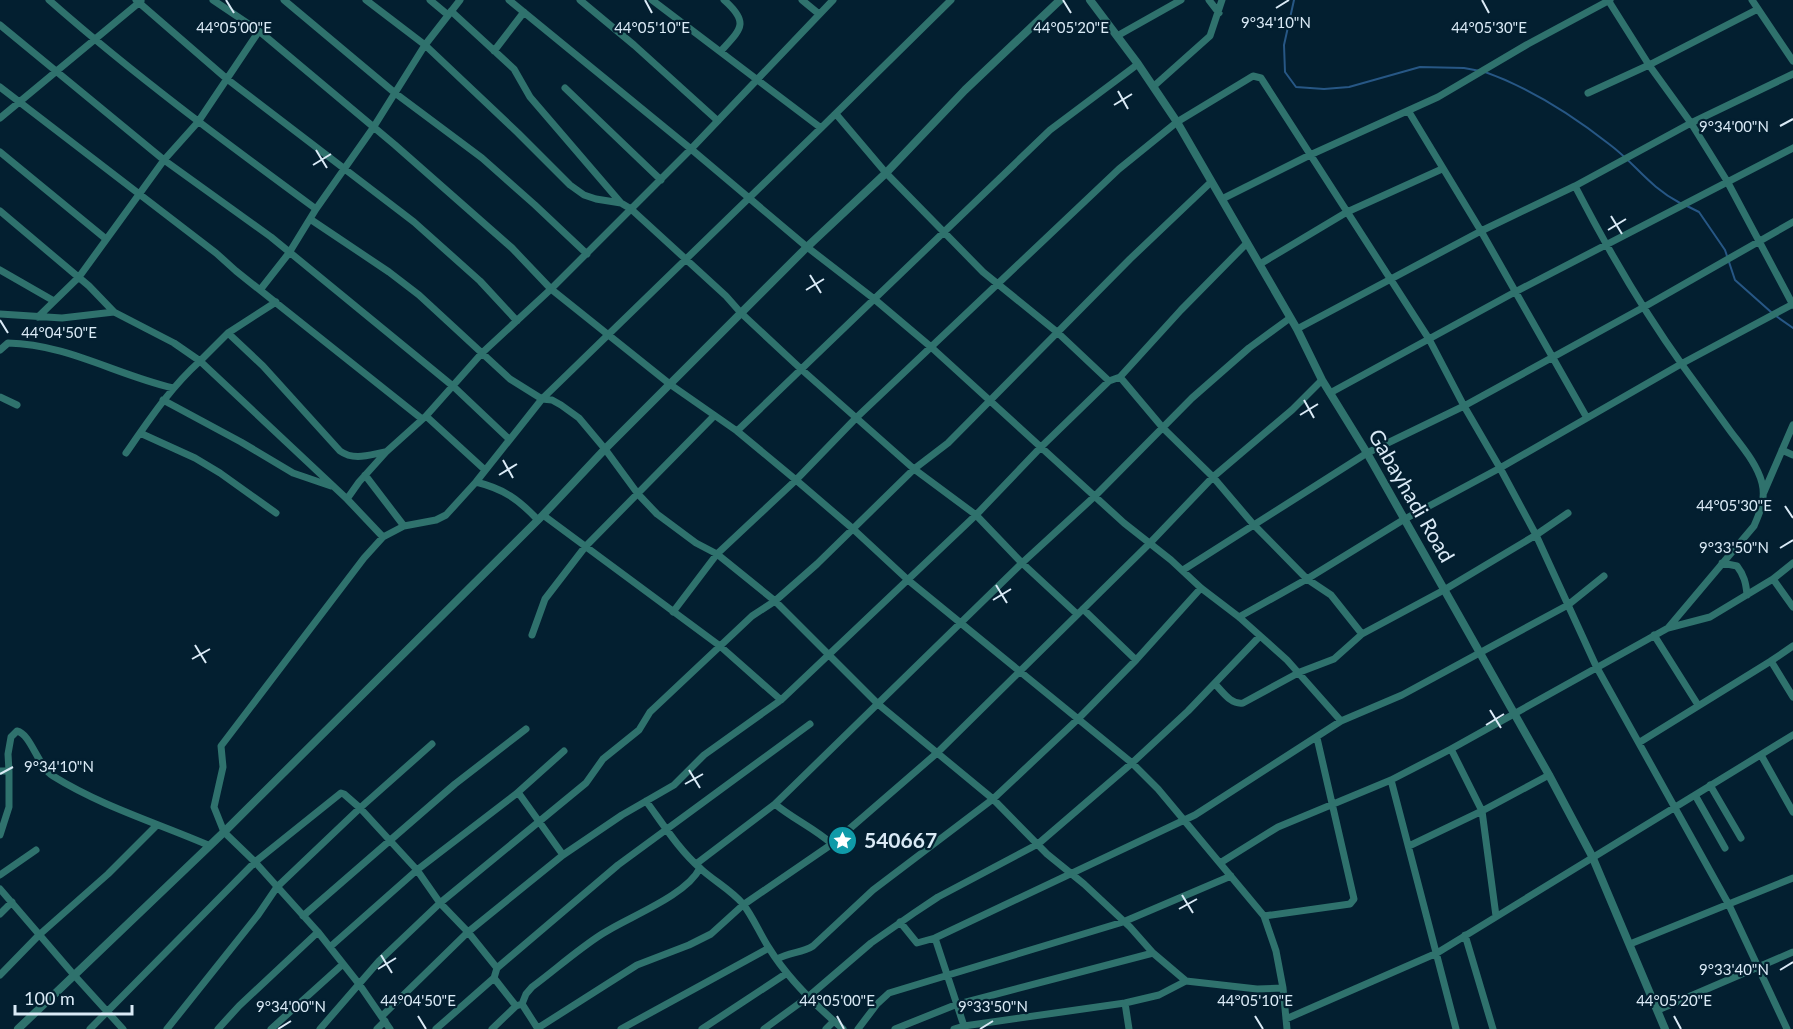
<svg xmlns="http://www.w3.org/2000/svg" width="1793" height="1029" font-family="Lato,sans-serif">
<rect width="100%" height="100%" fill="#031f30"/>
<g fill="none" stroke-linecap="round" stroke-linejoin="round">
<path stroke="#275785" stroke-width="2" d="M1294 0 1284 45 1285 72 1296 87 1324 89 1349 87 1420 67 1464 68 1480 71
M1485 72C1530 88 1571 114 1609 144 1636 164 1648 186 1680 203
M1685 205 1699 212 1725 250 1735 280 1771 312
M1776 316 1793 328"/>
<path stroke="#2f726d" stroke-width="7" d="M49 0C134 75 225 142 316 209
M136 0 227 79 414 222 480 281 517 321
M213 0 259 31 395 145 512 248 551 289 671 385 737 431 796 480 852 528 908 580 1132 763 1158 789 1264 916 1276 951 1283 988 1287 1029
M284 0 395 93 482 158 535 205 587 254
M366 0 425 45 518 133 570 185 584 195 596 199 621 203 631 209 726 296 741 313 801 369 914 469 976 515 1022 563 1077 614
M430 0 448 15
M509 0 691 149 807 247 873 298 931 347 1124 523 1171 560 1201 588 1239 617 1287 660 1341 721
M580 0 634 45 718 121
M802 0 819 14
M1209 0 1219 13
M1608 0 1649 65 1691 123 1727 181 1793 305
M1752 0 1793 61
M451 11 514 69 530 97 621 203
M0 25 164 160 271 237 454 387 509 439
M1117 36 1181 0
M494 51 524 12
M721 51C741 29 750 23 724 0
M1154 86 1210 36 1222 0
M0 87 216 253 236 271 422 419
M565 88 661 180
M1588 93 1649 65 1758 9
M1409 112 1481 231 1587 418
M836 114 886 173 983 272 1057 332 1109 381
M0 118 141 1
M821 128 951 0
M0 152 106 239
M1575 186C1607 248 1642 309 1683 366 1699 388 1715 410 1731 432 1743 448 1757 464 1762 483 1766 499 1760 512 1754 526L1668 628
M1222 199 1310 155 1438 97 1528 44 1610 0
M0 211 89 286 114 312
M310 219 389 272 419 295 510 379 542 399 552 400 561 405 579 418 605 449 638 494 657 514 696 543 717 554 775 601 878 704 993 799 1047 854 1084 884 1130 927 1153 953 1186 981 1257 989 1283 988
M1260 264 1347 212 1442 169
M0 270 54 301
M260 290 289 253 316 209 373 128 425 45 460 0
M0 314 62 318 114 312 174 343 200 361 228 333 276 302
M38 317 79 277 164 160 198 122 259 31
M1297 329 1481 231 1575 186 1691 123 1793 74
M228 333 263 366 340 451C354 461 369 455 385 452
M0 350 8 343C66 344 117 375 173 388
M1120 377 1163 428 1213 477 1253 524 1307 579 1331 595 1362 634
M1330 393 1515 292 1793 148
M0 397 17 405
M163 400 241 442 293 473 331 486
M426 416 485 470
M737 431 1050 130 1138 64
M140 433 195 458 220 473 276 513
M1782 450 1793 455
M126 453C149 420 170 388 200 361L347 499 383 537
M365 475 404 526
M476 482C504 489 518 499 538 520
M1764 492 1793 425
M347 499 359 482 386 452 426 416 482 353 551 289 691 149 833 0
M543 515 720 646 781 700
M1722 563 1737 566C1744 575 1746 583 1747 595
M1183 570 1367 453 1464 406 1644 307 1793 222
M1773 579 1793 607
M1083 609 1136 660
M673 612 717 554 796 480 856 418 1119 169 1177 122 1253 76 1261 78 1429 339 1464 406 1500 468 1536 535 1596 666 1729 905 1787 1029
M1239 617 1307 579 1403 520 1500 468 1681 364 1793 304
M532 635 545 599 585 547 714 416
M1654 635 1698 705
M1771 661 1793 646
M1215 684C1223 692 1231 705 1243 703L1300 672 1334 659 1362 634 1444 590 1536 535 1568 513
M1640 742 1771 661 1793 697
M1761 755 1793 812
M0 771H9L8 754 11 737 17 731C31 734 38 767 53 776 101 806 157 823 208 845
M1391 780 1456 1029
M1710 785 1741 838
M516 794 564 751
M1695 795 1725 848
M646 801C663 824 679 850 701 869 714 881 731 890 743 904 753 917 760 934 769 948 788 979 815 1005 843 1029
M775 804C793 819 814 828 832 844
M0 835 9 807V771
M1409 846 1482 811 1549 775
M1220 863 1278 827 1391 780 1451 749
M696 864 775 804 1022 563 1095 496 1192 398 1249 348 1290 318
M0 875 36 850
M0 889 74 975 123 1029
M0 914 12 902
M303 916 455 784 526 729
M1264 916 1350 904 1354 899 1317 738
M1496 916 1482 811 1451 749 1668 628 1710 617 1773 579 1793 563
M900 922 917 943 935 938 1195 815 1341 721 1402 695 1568 605 1604 576
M1465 935 1493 1029
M935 938 964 1026
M1630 944 1793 878
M330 947 417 870 516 794 520 795 563 855
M777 959C790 952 802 953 813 946L873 890 993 799 1078 719 1136 660 1201 588
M0 975 39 935 108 874 157 825
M494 978 516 1006
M1125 1003 1129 1029
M522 1004 538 1029
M1658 1010 1793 952
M382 1016 468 932 563 855 622 815 674 785 704 755 781 700 976 515 1041 447 1109 381 1120 377 1181 310 1247 243
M1286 1019 1437 953 1793 735
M538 1028 637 965 689 945 711 934 743 905 832 844 937 753 1149 544 1213 477 1292 410 1322 380
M90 1029 255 862 341 793 344 794 360 808 417 870 440 903 468 932 497 968
M167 1029 258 915 277 887 360 808 432 744
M218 1029 239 1006 318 932
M271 1029 343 964
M320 1029 379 961 440 903 586 783 603 759 639 730 650 712 752 616 775 601 817 564 914 469 948 443 1130 259 1211 182
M377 1029 385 1021
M390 1029 359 984 318 932 255 862 224 832 214 807 223 767 221 746 364 558 383 537 404 526 436 520 446 515 476 482 542 399 821 128 652 0
M436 1029 494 978 497 968 618 865 810 724
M492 1029 516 1006 522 1004 526 994 532 987C555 970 577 950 602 934 628 917 686 896 700 868
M621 1029 769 948
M702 1029 787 973
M764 1029 808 997 871 943 914 913 938 897 1038 844 1132 763 1188 711 1260 636
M826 1029 834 1021
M858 1029 877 1004 889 993 1123 922 1231 876
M895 1029 955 1005 1153 953
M954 1029 964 1026 1125 1003 1159 995 1186 981"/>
<path stroke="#2f726d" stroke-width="8" d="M1090 0 1138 64 1177 122 1297 329 1322 380 1367 453 1549 775 1592 856 1665 1029
M18 1029 224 832 543 515 605 449 807 247 886 173 965 90 1060 0"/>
</g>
<path fill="none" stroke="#daeaf6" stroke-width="2" d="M226 0 234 13M645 0 652 13M1063 0 1071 13M1482 0 1489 13M1276 8 1289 0M1118 91 1128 109M1114 105 1132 94M1780 126 1793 119M316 150 327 168M313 165 331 154M1611 216 1622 234M1608 230 1626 219M810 275 821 293M806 290 824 279M0 320 8 333M1304 400 1314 418M1300 415 1318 404M503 460 513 478M499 475 517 464M1785 506 1793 518M1780 548 1793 540M996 585 1007 603M993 600 1011 589M195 645 206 663M192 659 210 649M1490 710 1501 728M1486 725 1504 714M689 770 700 788M0 774 13 767M685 784 703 774M1182 895 1193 913M1179 909 1197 899M381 955 392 973M378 969 396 958M1780 970 1793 962M418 1016 426 1029M837 1016 844 1029M1255 1016 1263 1029M1674 1016 1681 1029M278 1029 291 1021M980 1029 993 1021"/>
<defs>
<symbol id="sight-disc" viewBox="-11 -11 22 22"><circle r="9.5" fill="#0f9aa8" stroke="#031f30"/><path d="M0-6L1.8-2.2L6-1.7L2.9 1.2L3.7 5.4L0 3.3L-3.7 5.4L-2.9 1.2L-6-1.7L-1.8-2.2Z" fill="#fff"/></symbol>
</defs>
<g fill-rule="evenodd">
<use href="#sight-disc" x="826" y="824" width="33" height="33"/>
</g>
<g text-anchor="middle" stroke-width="4.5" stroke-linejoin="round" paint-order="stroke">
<g font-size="21" fill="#daeaf6" stroke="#031f30">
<text transform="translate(1411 496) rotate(60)" y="7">Gabayhadi Road</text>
</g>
<g font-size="21" font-weight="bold" fill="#daeaf6" stroke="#031f30" text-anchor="start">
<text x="864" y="848">540667</text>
</g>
</g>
<g font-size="15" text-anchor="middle" fill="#daeaf6" stroke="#031f30" stroke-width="4.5" stroke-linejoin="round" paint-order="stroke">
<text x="1276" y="28">9°34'10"N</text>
<text x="234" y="33">44°05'00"E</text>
<text x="652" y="33">44°05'10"E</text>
<text x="1071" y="33">44°05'20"E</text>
<text x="1489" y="33">44°05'30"E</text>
<text x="1734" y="132">9°34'00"N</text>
<text x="59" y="338">44°04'50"E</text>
<text x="1734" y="511">44°05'30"E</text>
<text x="1734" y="553">9°33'50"N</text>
<text x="59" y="772">9°34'10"N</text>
<text x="1734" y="975">9°33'40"N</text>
<text x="418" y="1006">44°04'50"E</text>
<text x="837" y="1006">44°05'00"E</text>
<text x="1255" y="1006">44°05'10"E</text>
<text x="1674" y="1006">44°05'20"E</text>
<text x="291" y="1012">9°34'00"N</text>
<text x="993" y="1012">9°33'50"N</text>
</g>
<path d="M15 1005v9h117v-9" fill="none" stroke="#daeaf6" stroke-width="3"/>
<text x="24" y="1005" font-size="18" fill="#daeaf6" stroke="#031f30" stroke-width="4.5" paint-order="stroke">100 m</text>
</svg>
